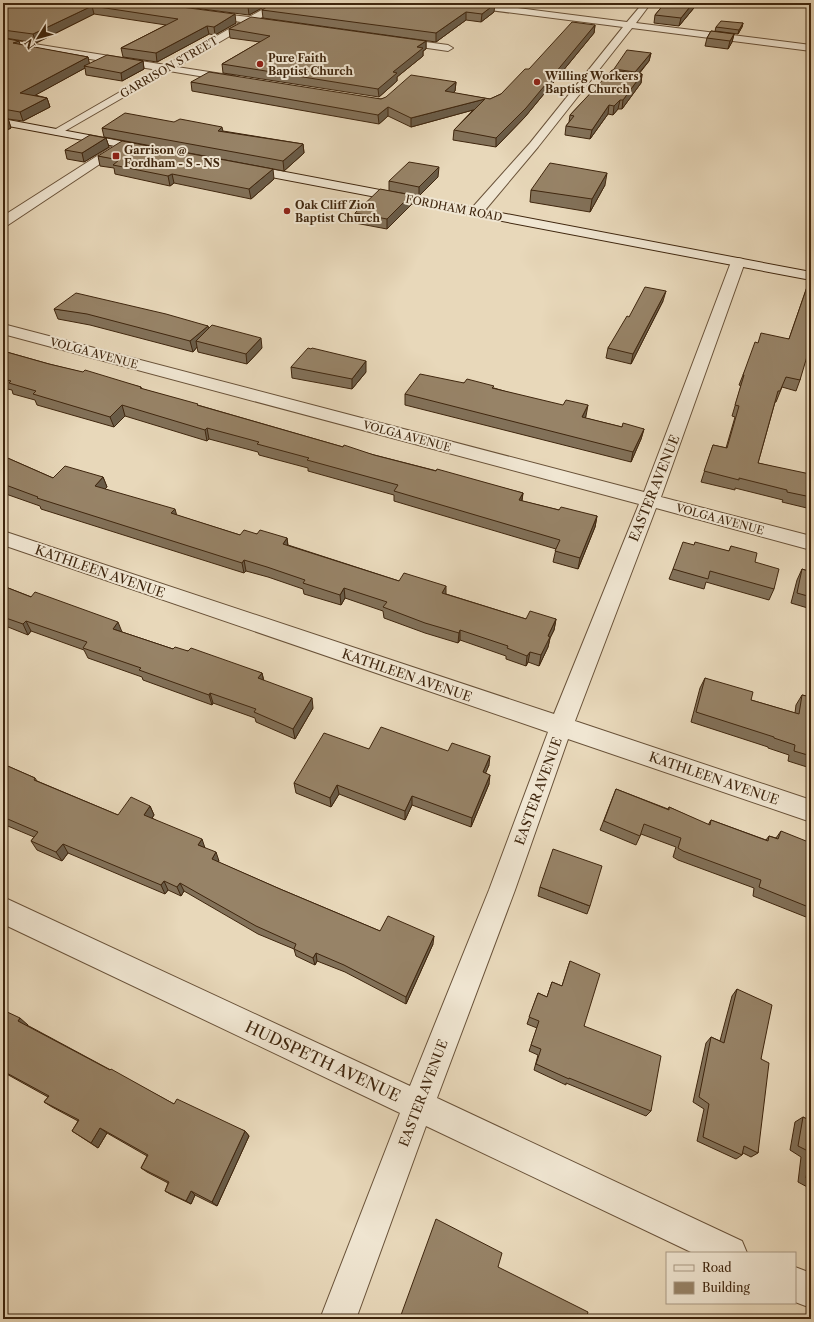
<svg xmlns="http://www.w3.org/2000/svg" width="814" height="1322" font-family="'Libre Caslon Text',serif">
<rect width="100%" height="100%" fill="#e8d8ba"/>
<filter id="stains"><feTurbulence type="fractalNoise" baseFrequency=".005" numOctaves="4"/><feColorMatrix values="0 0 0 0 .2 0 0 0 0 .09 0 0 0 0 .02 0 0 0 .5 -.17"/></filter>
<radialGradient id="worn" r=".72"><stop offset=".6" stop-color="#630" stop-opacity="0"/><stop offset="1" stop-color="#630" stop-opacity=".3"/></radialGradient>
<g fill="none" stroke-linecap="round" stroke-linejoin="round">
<defs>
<path id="street" d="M274 3H284L259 19 279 22 280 24 279 26 252 23 177 67 235 76 240 79 239 81 235 82 169 71 58 135 54 134 52 132 54 130 158 70 3 45V39L166 65 241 22 203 16 202 14 203 12 249 17Z
M454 3H478L627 22 643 3H651L636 23 811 45V51L632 28 538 147 481 215H471L470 212 471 209 530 143 623 27 458 6Z
M396 38 448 45 453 48 448 51 393 43 391 41 393 39Z
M123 141 127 142 129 144 127 146 8 225 3 226V216L119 142Z
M738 258 743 259 745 262 661 497 811 536V550L656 508 575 721 811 800V822L568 739 515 890 437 1098 742 1241 747 1253H693L426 1126 356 1319H320L400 1113 3 924V897L410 1086 489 890 548 732 3 545V531L554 714 639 504 3 334V324L644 492 731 262 733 259Z
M795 1267 811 1273V1308L795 1302Z"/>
<path id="secondary" d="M3 119 147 146 151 147 153 149 151 151 147 152 3 125Z
M244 164 811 272V280L240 171 238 168 240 165Z"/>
</defs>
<use href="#street" stroke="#695239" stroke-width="2"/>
<use href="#secondary" stroke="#3f260e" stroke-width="2"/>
<use href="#street" fill="#f0e6d2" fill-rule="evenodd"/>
<use href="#secondary" fill="#f0e6d2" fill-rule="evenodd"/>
</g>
<path fill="#827159" stroke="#3f260e" d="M3 3H151L236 23 215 35 209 34 157 62 123 57 121 48 166 25 94 14 36 43 5 38 20 45 88 57 89 64 143 61 144 69 122 81 86 75 85 68 35 95 47 98 50 107 23 121 8 119 11 128 3 132Z
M155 3H271L249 15Z
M490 3H506L504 5Z
M665 3H698L679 26 654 23 655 15Z
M262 10 494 12 481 22 466 20 436 42 263 18Z
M743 23 742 27 738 34 715 31 716 27Z
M595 25 594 33 525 117 496 147 453 140 454 130 473 110 411 127 388 116 379 124 192 91 191 82 381 99 456 82 455 91 453 93 490 99 501 94 529 69Z
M229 29 426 41V49L423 51V56L397 77V81L379 97 223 73 222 64 260 42 230 38Z
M711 31 734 34 732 42 728 49 705 46 707 38Z
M651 53 649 61 639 74H642L641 83 622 109H618L613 115 608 114 590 139 565 135 566 126 569 122 570 115 613 70 614 69Z
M102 128 223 131 303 144 304 153 284 171 104 137Z
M106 138 109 147 84 162 67 159 65 150Z
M98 156 274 179 251 199 174 183 170 186 115 174 114 168 100 166Z
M438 177 419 196 389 191V181Z
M605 185 590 212 530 202 531 190Z
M411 195V205L387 229 355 223V213Z
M808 284 800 380 796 391 782 387 776 402H775L758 463 811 476V509L782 502 783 500 735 488V490L701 482 713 445 726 448 735 417 732 416 741 386 739 385 743 375 758 343 789 339Z
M663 301 631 364 606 358 608 348 629 317Z
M54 309 208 326V329L262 348 247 364 198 352 197 347 193 352 90 325 58 319Z
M3 351 49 364 141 387 142 389 343 447 523 493 522 501 559 510 597 516 595 527 578 569 553 562 556 549 394 501V495L308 471V468L259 455 258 452 209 439 207 441 125 416 114 427 37 405 35 400 13 394 12 390 3 388Z
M291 367 366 372 352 389 292 378Z
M464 383 494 388 586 416 585 418 622 427 644 429 641 439 631 462 405 405V394Z
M3 456 53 478 103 477 107 487 105 489 176 515 240 535 257 534 287 538 288 545 399 581 446 594 526 619H556L554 630 550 638 548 647 539 666 528 662 526 666 506 659V656L460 640 458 643 425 633 384 618 383 611 345 598 341 605 304 594 303 589 268 577 246 571 244 573 41 509 40 506 3 493Z
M694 545 729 551 731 546 755 562 774 589 769 600 706 582 704 589 669 579 673 569Z
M802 569 811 572V609L791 603 797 580Z
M3 586 122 632 173 649 188 651 262 673 264 681 313 708 295 739 256 722 255 718 213 703 212 705 143 680 142 677 88 658 84 650 31 631 28 635 3 625Z
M705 678 751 700 795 713 796 705 802 695 811 697V761H810L807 767 788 761 789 755 768 748V747L691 722 700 688Z
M369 749 489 765 485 773 489 784 471 827 412 805 405 820 339 794 331 807 296 793 294 783Z
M3 764 35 778 37 781 118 815 150 806 154 815 152 818 205 848 219 861 218 862 280 889 380 931 433 944 406 1004 345 972 317 961 315 965 296 956 294 949 258 934 184 891 181 896 168 890 165 894 68 853 62 861 37 850 31 841 34 837 3 824Z
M616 789 668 809 669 807 708 825 711 820 766 840 769 836 776 838 781 831 808 868 811 870V919L753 896 754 888 678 860 673 857 676 847 641 834 636 845 600 830Z
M540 887 590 906 587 914 538 896Z
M570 961 584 1026 651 1111 646 1116 566 1083V1085L534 1070 538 1055 529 1051 537 1028 527 1024 538 993 547 997 552 982 562 986Z
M737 989 761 1059 758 1153 751 1157 743 1153 742 1155 736 1159 697 1141 704 1109 693 1102 706 1043 711 1037 720 1041 732 996Z
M3 1010 28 1025H27L174 1104 245 1131 249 1136 217 1206 195 1195 191 1204 170 1194 165 1191 168 1183 147 1172 141 1168 147 1156 107 1133 98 1148 72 1131 78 1121 52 1107 44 1102 48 1097 3 1072Z
M803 1117 811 1121V1189L798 1182 801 1157 790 1150 795 1122Z"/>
<path fill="#6a5c48" stroke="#3f260e" d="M255 3H271L249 15 248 7Z
M693 3H698L679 26 681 18Z
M495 4 494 12 481 22 482 14Z
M92 6 94 14 36 43 33 34Z
M466 12V20L436 42V33Z
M235 14 236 23 215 35 214 27Z
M743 23 742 27 738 34 739 30Z
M595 25 594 33 525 117 496 147V138Z
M207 26 209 34 157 62 156 53Z
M734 34 732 42 728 49 730 41Z
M19 41 22 50 13 43Z
M426 41V49L423 51V56L397 77V81L379 97 378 89 393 72 417 47Z
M651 53 649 61 633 80 635 72Z
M88 57 90 66H84L85 68 23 102 20 93Z
M143 61 144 69 122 81 121 73Z
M642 74 641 83 622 109 623 100Z
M456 82 455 91 445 100V91Z
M47 98 50 107 23 121 20 112Z
M485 99 484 107 411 127V118Z
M620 100 618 109 613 115 614 106Z
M609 105 608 114 590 139 592 130Z
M388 107V116L379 124 378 115Z
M8 118 11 128 3 132V121Z
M222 127 224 136 218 131Z
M106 138 109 147 84 162 82 153Z
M303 144 304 153 284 171 283 161Z
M439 167 438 177 419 196V187Z
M273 169 274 179 251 199 249 189Z
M607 173 605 185 590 212 592 199Z
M172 174 174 183 170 186 168 176Z
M411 195V205L387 229V219Z
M666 291 663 301 631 364 633 354Z
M208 326 210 336 196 341 197 347 193 352 190 341Z
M261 338 262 348 247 364 246 354Z
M366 361V372L352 389V379Z
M122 405 125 416 114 427 110 417Z
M588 405 586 416 580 428 582 417Z
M207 428 209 439 207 441 205 430Z
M644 429 641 439 631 462 633 452Z
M103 477 107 487 98 496 95 486Z
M523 493 521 504 519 500Z
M175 509 178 520 171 513Z
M597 516 595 527 578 569 580 558Z
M287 538 288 549 283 544Z
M244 560 246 571 244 573 242 563Z
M446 586V596L442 593Z
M344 588 345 598 341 605 340 595Z
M556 619 554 630 550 638 548 647 539 666 541 655 548 636Z
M26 621 31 631 28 635 23 624Z
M118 622 122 632 113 629Z
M460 630V640L458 643 459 633Z
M530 652 528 662 526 666 527 656Z
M262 673 264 683 258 678Z
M210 693 213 703 212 705 209 695Z
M312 698 313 708 295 739 293 729Z
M490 756 489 765 482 782 483 772Z
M490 775 489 784 471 827 472 818Z
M337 785 339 794 331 807 330 798Z
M412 796V805L405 820V811Z
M150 806 154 815 148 824 144 815Z
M202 839 205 848 198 845Z
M63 844 68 853 62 861 56 852Z
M216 852 219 861 215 867 212 859Z
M164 881 168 890 165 894 161 885Z
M180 883 184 891 181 896 177 887Z
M434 936 433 944 406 1004V997Z
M316 953 317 961 315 965 313 958Z
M20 1018 28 1025 26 1027 18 1021Z
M100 1128 107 1133 98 1148 91 1143Z
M245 1131 249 1136 217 1206 212 1202Z
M191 1191 195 1195 191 1204 186 1201Z"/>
<path fill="#978367" stroke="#3f260e" d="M3 3H151L235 14 214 27 207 26 156 53 121 48 178 19 92 6 33 34 3 30Z
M216 3H255L248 7Z
M273 3H488L495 4 482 14 466 12 436 33 262 10Z
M665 3H693L681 18 655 15Z
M251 17 426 41 417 47 423 48 393 72 397 73 378 89 222 64 270 36 229 29Z
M721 21 743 23 739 30 716 27Z
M572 22 595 25 526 108 496 138 454 130 485 99 411 118 388 107 378 115 191 82 209 72 381 99 386 97 411 75 456 82 445 91 490 99 501 94 525 69H529Z
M711 31 734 34 730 41 707 38Z
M3 38 19 41 13 43 88 57 20 93 47 98 20 112 3 109Z
M627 50 651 53 635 72 614 69Z
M107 55 143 61 121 73 84 66Z
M612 70 642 74 623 100H620L614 106 609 105 592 130 566 126 574 116 570 115Z
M125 113 174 122 180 119 222 127 218 131 303 144 283 161 102 128Z
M3 117 8 118 3 121Z
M90 135 106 138 82 153 65 150Z
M122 141 273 169 249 189 172 174 168 176 113 165 119 160 98 156Z
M409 162 439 167 419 187 389 181Z
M550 163 607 173 592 199 531 190Z
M380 189 411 195 387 219 355 213Z
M808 284 811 285V343L800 380 786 377 780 391H778L758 463 810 474V475L811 476V497L787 492V490L739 478V480L704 471 713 445 727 448 739 406 735 405 744 375H743L755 342 758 343 761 333 789 339Z
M645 287 666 291 633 354 608 348 627 316 629 317Z
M76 293 166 314 208 326 190 341 87 314 54 309Z
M212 325 261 338 246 354 196 341Z
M308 348 311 349 312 348 366 361 352 379 291 367Z
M3 351 49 364 83 372 85 370 141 387 140 388 198 404 197 405 343 447 344 445 374 455 436 471 437 469 523 493 519 500 559 510 561 507 597 516 580 558 555 551 560 540 394 491 398 485 307 460 309 458 257 444 259 442 207 428 205 430 122 405 110 417 33 394 36 391 9 383 11 381 3 379Z
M420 374 464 383 467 379 494 386 492 388 563 405 566 400 588 405 582 417 622 427 623 423 644 429 633 452 405 394Z
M3 456 53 478 65 466 103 477 95 486 175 509 171 513 240 535 244 530 257 534 260 530 287 538 283 544 399 581 404 573 446 586 442 593 526 619 530 611 556 619 548 636 550 637 541 655 530 652 527 656 507 648 508 646 460 630 459 633 425 623 383 607 387 602 344 588 340 595 303 583 305 580 267 567 244 560 242 563 37 498 38 497 3 484Z
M683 542 694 545 695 542 729 551 731 546 757 553 755 562 779 569 774 589 710 571 708 579 673 569Z
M802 569 811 572V597L797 593Z
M3 586 31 597 35 592 118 622 113 629 173 649 175 647 188 651 191 648 262 673 258 678 312 698 293 729 254 712 256 709 210 693 209 695 139 670 141 668 83 648 87 642 26 621 23 624 3 617Z
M705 678 753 692 751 700 799 714 802 695 811 697V756L794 751 795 745 774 738V737L696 712Z
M381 727 448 751 452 743 490 756 483 772 490 775 472 818 412 796 405 811 337 785 330 798 294 783 324 733 369 749Z
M3 764 35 778 34 780 118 815 131 797 150 806 144 815 202 839 198 845 216 852 212 859 280 889 380 931 388 916 434 936 406 997 344 965 316 953 313 958 294 949 296 944 256 926 180 883 177 887 164 881 161 885 63 844 56 852 31 841 38 832 3 817Z
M616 789 669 810V807L710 825 711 820 768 841 769 836 778 839 781 831 811 843V851L808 868 811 870V908L759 887 761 880 683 851 678 848 681 838 644 824 640 836 604 821Z
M553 849 602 866 590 906 540 887Z
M570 961 600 974 584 1026 661 1056 651 1111 569 1078V1079L536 1064 541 1049 531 1045 539 1021 529 1017 538 993 547 997 552 982 562 986Z
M737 989 772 1005 761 1059 769 1063 758 1153 744 1146 742 1155 703 1137 709 1104 699 1097 711 1037 724 1043Z
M3 1010 20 1018 18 1021 110 1070 111 1069 174 1104 177 1099 245 1131 212 1202 191 1191 186 1201 165 1191 169 1182 141 1168 148 1155 100 1128 91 1143 72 1131 79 1120 44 1102 49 1096 3 1071Z
M803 1117 811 1121V1181L806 1178 810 1152 798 1146Z
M436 1219 502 1253 498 1267 588 1312 586 1319H407L401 1315Z"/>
<g fill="#8f2418" stroke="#f0e6d2" stroke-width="1.5">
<circle cx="260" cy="64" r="4"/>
<circle cx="537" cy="82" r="4"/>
<rect x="112" y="152" width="8" height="8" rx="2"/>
<circle cx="287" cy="211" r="4"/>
</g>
<g text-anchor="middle" stroke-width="4" stroke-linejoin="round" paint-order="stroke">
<g font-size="11" font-weight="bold" fill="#3f260e" stroke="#f0e6d2" text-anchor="start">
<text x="268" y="62">Pure Faith<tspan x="268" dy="13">Baptist Church</tspan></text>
<text x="545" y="80">Willing Workers<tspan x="545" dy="13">Baptist Church</tspan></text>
<text x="124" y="154">Garrison @<tspan x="124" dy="13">Fordham - S - NS</tspan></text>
<text x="295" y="209">Oak Cliff Zion<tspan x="295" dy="13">Baptist Church</tspan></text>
</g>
<g font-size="11" fill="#3f260e" stroke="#f0e6d2">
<text transform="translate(169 67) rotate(-30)" y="4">GARRISON STREET</text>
<text transform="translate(454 208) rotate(11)" y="4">FORDHAM ROAD</text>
<text transform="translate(94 353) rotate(15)" y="4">VOLGA AVENUE</text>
<text transform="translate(407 436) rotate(15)" y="4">VOLGA AVENUE</text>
<text transform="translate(720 519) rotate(15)" y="4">VOLGA AVENUE</text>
</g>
<g font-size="13" fill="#3f260e" stroke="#f0e6d2">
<text transform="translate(654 488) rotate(-68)" y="5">EASTER AVENUE</text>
<text transform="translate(100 571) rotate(19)" y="5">KATHLEEN AVENUE</text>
<text transform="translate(407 675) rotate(19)" y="5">KATHLEEN AVENUE</text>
<text transform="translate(714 778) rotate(19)" y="5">KATHLEEN AVENUE</text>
<text transform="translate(538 791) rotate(-70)" y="5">EASTER AVENUE</text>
<text transform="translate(423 1093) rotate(-69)" y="5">EASTER AVENUE</text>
</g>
<g font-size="16" fill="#3f260e" stroke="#f0e6d2">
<text transform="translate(323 1061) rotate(25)" y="6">HUDSPETH AVENUE</text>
</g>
</g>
<rect width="814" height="1322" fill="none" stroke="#e8d8ba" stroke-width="16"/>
<rect x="4" y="4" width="806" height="1314" fill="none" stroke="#3f260e" stroke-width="2"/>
<rect x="8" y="8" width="798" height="1306" fill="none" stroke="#3f260e"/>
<rect x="666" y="1252" width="130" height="52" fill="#f0e6d2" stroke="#a99984"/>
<rect x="674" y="1265" width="20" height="6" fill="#f0e6d2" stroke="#a99984"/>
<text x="702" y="1272" font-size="12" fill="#3f260e">Road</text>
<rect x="674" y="1282" width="20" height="12" fill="#978367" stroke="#a99984"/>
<text x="702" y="1292" font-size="12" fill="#3f260e">Building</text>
<g transform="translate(38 38) rotate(233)" stroke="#f0e6d2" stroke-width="3" paint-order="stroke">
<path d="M0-3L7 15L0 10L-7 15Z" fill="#3f260e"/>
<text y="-6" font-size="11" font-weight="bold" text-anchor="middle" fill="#3f260e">N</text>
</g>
<rect width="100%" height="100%" filter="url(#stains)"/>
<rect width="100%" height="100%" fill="url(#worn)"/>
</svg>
